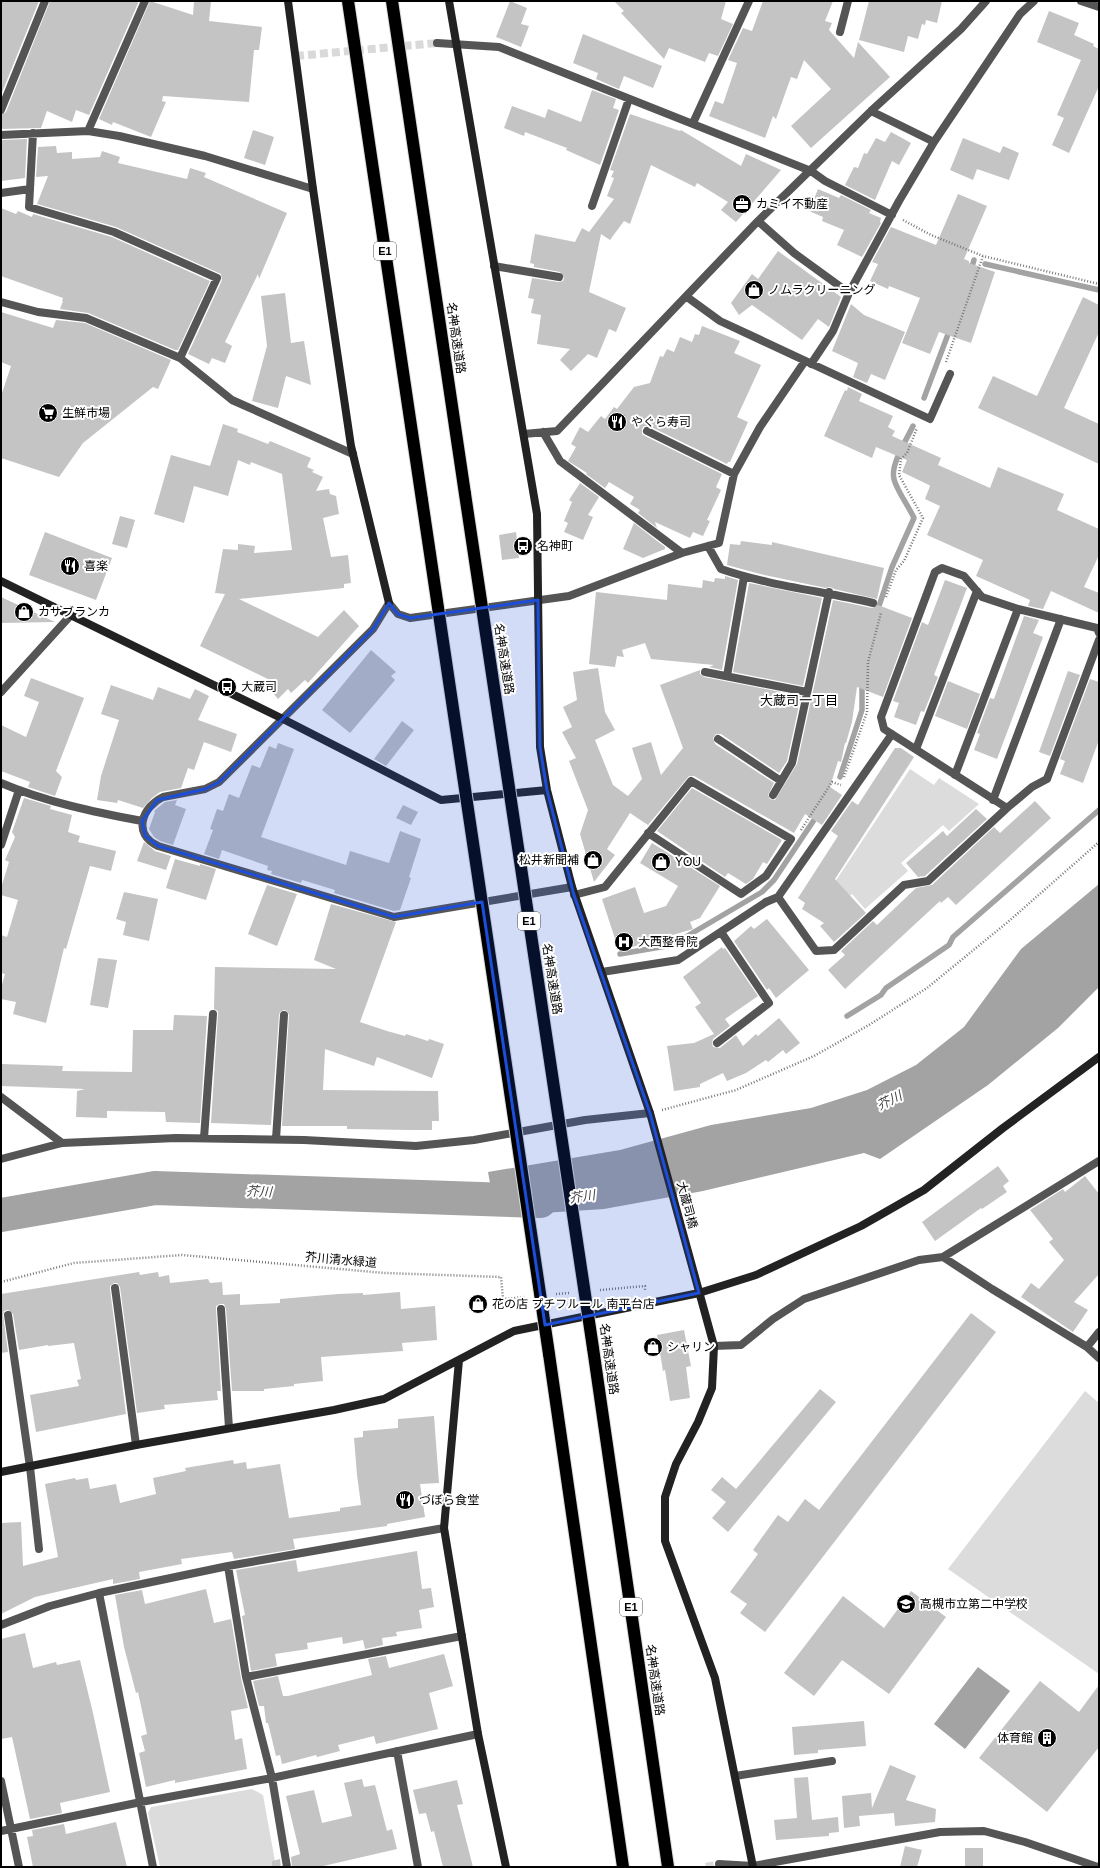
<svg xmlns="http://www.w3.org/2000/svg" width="1100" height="1868" font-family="Arial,'Noto Sans JP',sans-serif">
<rect width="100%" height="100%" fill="#fff"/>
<path fill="#dcdcdc" d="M910 769 934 785 939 778 979 804 949 831 943 825 901 863 908 871 865 909 852 894 833 911 823 900Z
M1085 1391 1099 1403V1674L948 1569Z
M252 1789 263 1795 276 1867H160L148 1813 151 1807Z"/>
<path fill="#a3a3a3" d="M1099 884V987L1058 1028 988 1085 880 1159 864 1153 703 1191 604 1209 496 1216 488 1172 620 1150 711 1125 811 1108 867 1090 916 1065 964 1027 1021 949Z
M978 1667 1010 1691 965 1749 934 1724Z"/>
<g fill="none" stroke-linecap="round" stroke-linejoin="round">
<path stroke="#a3a3a3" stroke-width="5.5" d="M985 264 1099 290
M971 270 974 260
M924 398 950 329
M877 612 892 567 914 518C909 507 896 489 894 479 890 465 907 439 913 426
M840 777 862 710V683
M620 954 672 945 762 892 774 880 818 814
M847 1016 881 995 886 988 949 945 953 937 1099 810"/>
<path stroke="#a3a3a3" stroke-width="34" d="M1 1215 155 1188 540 1201"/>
</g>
<path fill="#c4c4c4" d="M1 1H39L1 95Z
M50 1H139L89 115 76 110 72 122 47 111 41 128 1 129V115L6 112Z
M150 1 193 15 194 1H211L209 21 262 27 259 50H254L249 102 163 96 162 101 166 102 151 137 113 122 112 125 99 119Z
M510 1 527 8 521 24 529 26 521 47 496 37Z
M614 1H726L721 19 733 24 718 56 709 53 705 62 669 48 664 59 621 13 624 11Z
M763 1H833L825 21 832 23 829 30 854 58 858 42 890 77 811 148 791 126 831 89 804 60 797 79 791 77 776 119 773 116 765 138 709 116 715 101 723 104 737 63 728 60 743 28 752 31Z
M869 1H942L937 23 926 20 925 25 922 24 918 39 908 36 904 52 859 40Z
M1049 11 1079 23 1074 35 1094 44 1093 46 1099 49V86L1069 153 1052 145 1064 118 1057 115 1081 60 1037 42Z
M583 34 662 66 653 88 624 76 619 89 596 79 598 73 573 63Z
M592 90 616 99 613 108 619 110 600 165 566 150 567 148 525 132 524 136 504 128 512 106 545 118 548 109 581 122Z
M630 114 680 131 681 130 741 166 746 154 781 170 736 222 721 210 728 202 697 183 695 187 651 165 630 224 624 221 610 240 601 234 589 292 626 308 616 332 609 329 597 358 588 354 571 371 560 360 570 349 537 344 541 315 531 313 534 299 528 298 532 278 558 282 563 281 564 278 560 272 534 267V264L530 263 535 234 575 242 582 228 589 232 614 199 607 196 614 178 611 177 614 171 610 170Z
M253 130 274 137 265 165 244 158Z
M891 132 911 143 899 165 892 161 875 200 845 185 854 167 858 168 864 153 867 154 876 138 885 142Z
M963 138 1000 153 1003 146 1019 153 1009 180 977 169 973 180 950 170Z
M27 139 25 178 1 181V140Z
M56 146 57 153 72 152V159L100 157 102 151 120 157 118 163 187 179 190 168 206 173 204 177 287 213 259 279 258 274 225 342 232 346 225 363 212 358 209 364 188 354 222 280 221 274 116 227 37 204 48 176 36 177 38 147Z
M818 189 839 198 841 195 871 210 869 213 881 218 880 222 881 223 862 257 837 245 844 230 822 221 823 217 809 211Z
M958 194 987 206 964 259 969 261V263L995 272 971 343 939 332 930 354 902 343 920 298 889 286 888 289 870 281 878 264 872 262 891 227 936 245Z
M1 208 16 214 18 211 32 217 33 214 112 237 210 281 178 350H175L88 313 60 309 63 301H62L63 298 1 276Z
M778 251 841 297 829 327 818 319 802 340 752 305 739 315 731 303 752 274 758 279Z
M285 293 291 343 304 341 311 385 286 376 278 408 252 401 267 346 261 296Z
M1083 297 1099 305V332L1064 408 1099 424V464L978 408 993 376 1037 396Z
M851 304 864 315 905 332 885 380 871 374 867 383 853 377 858 363 832 351Z
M1 312 53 328 56 320 85 323 171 360 158 389 153 387 83 443 59 477 1 458V396L11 366 1 362Z
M702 326 740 341 734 353 761 365 737 417 748 422 730 462H728L727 464 649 426H644L642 429V434L645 436 722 474 716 487 721 490 707 520 710 521 703 536 693 532 690 538 655 522 657 528 638 513 640 510 630 504 634 497 609 482 605 488 586 474 587 473 568 461 576 447 571 444 580 427 588 432 601 416 605 419 614 407 617 409 634 387 650 383 660 356 663 357 667 349 674 352 680 337 692 342 695 334 699 335Z
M848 387 862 394 859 401 893 416 888 427 895 431 892 436 941 458 938 465 990 488 998 467 1064 494 1057 510 1099 529V555L1084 587 1099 593V613L1051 591 1043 609 1028 606 1030 600 976 576 983 560 927 535 940 506 925 499 930 486 929 485 902 472 907 460 876 447 872 458 824 436 845 390 847 391Z
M223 424 238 429 237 432 268 444 270 441 311 458 307 467 314 470 312 472 323 477 316 491 329 489 330 494 336 496 339 514 323 518 331 557 348 555 351 583 344 584V588L239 599 318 637 344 610 359 626 308 683 305 680 291 693 288 689 278 699 268 687 274 682 200 646 225 594 215 593 223 549 238 550V544L255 546 254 553 292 550 282 474 251 462 250 465 238 460 228 496 194 486 184 523 154 514 171 455 210 466Z
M580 483 599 497 588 515 593 517 583 540 564 532 568 523 564 521 572 502 569 500Z
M120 516 135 520 127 548 112 544Z
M634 523 665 547V549L643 558 623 549Z
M45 532 112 558 96 600 29 575Z
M516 532 519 558 502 560 499 535Z
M741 541 772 545V542L884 568 877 599 834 589 830 587 826 588 760 574 727 565 730 544 740 545Z
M725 576 738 580 722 670 709 667 714 665 651 659 645 643 622 650 624 657 617 656 615 667 589 664 596 592 667 600 668 584 702 588 703 580 714 582 715 578 725 579Z
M945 580 967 588 934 675 938 677 924 712 921 711 916 725 894 717 899 703 893 701 922 622 928 625Z
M749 583 822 598 803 686 733 672Z
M1 597 55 622 1 623Z
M833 600 872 608 878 605 912 618 883 697 857 687 852 722 846 743H845L841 762 838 761 830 787 842 795 822 825 805 814 794 833 694 776H689L648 825 630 813 607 849 615 855 594 882 580 834 588 810 569 761 576 758 562 732 572 727 563 707 577 700 573 672 598 668 605 712 615 730 595 740 613 785 628 796 642 779 632 748 651 742 661 775 683 748 660 685 700 670V674L704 677 801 696 787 761 779 773 721 734H716L713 738 715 744 774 783 768 795 770 799 775 800 797 764Z
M1024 616 1039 620 1033 633 1043 637 997 759 974 750 980 734 977 733 990 698 994 699Z
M371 650 396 672 391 676 395 680 350 733 322 710Z
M1068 671 1080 675 1050 756 1039 752Z
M31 678 84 698 56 771 62 777 55 796 28 787 30 782 1 771V725L26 737 39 702 24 696Z
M1090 679 1099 682V740L1083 783 1060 774 1065 761 1060 759Z
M948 681 980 694 967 729 935 716Z
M111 685 153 700 158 687 190 699 195 689 209 696 198 720 237 734 231 752 204 742 194 770 188 768 181 788 160 792 152 798 143 808 118 800 117 803 97 800 101 776 119 720 101 714Z
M402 721 414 730 386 766 374 759Z
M278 743 294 749 261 837 346 865 350 851 389 863 400 831 421 839 409 877 411 878 400 910 394 911 334 893 335 890 302 880 301 883 271 874 272 871 267 870 268 866 222 850 219 859 204 854 213 830 210 829 217 809 223 811 229 794 239 798 252 765 260 768 269 746 276 749Z
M895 748H901L914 757 835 879 866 913 834 942 820 926 824 923 802 909 805 903 798 898 838 836 831 831 852 801 858 805Z
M692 788 782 840 767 864 763 862 753 879 746 884 728 873 725 877 657 831Z
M24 798 51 806 50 809 72 815 68 832 80 836 78 842 116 851 111 871 90 866 66 949 64 948 46 1023 13 1014 16 1002 1 999V988L5 974 1 973V935L7 937 18 900 1 895V888L9 862 5 860 15 837 12 832Z
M177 800 175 805 186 809 173 845 160 841 154 837 149 829 155 812 154 811 165 802Z
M1035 801 1051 818 956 905 948 897 941 903 940 901 845 989 828 970 845 955 841 951 873 921 877 925 916 888 932 885 994 827 1000 833Z
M403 805 418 812 411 825 396 818Z
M976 809 987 819 925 876 918 877 906 863 943 831 947 836Z
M144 842 155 851 171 856 166 870 137 861Z
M652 843 720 886 700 918 690 922 693 929 619 951 602 899 635 887 644 913 666 906 678 886 640 863Z
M175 859 200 866V864L216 869 206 900 166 888Z
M267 885 297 894 277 946 248 934Z
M124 892 158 899 149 941 123 935 126 922 116 919Z
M331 904 396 922 360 1022 387 1031 405 1036 406 1034 428 1041 429 1039 444 1044 432 1078 377 1057 374 1066 325 1049 323 1090 438 1091 439 1121H432V1130H412L347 1129V1126H282L289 1015 287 1011 284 1010 280 1012 279 1015 271 1125 211 1123 218 1014V1011L214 1009 215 967 336 969 314 960Z
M767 919 809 970 776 998 769 988 767 990 734 941 751 926 754 929Z
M722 947 723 949 725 948 758 996 725 1019 730 1026 713 1039 712 1043 713 1047 720 1048 736 1035 743 1046 756 1034 758 1036 779 1018 800 1043 786 1054 783 1050 768 1062 766 1060 746 1073 727 1081 723 1073 700 1084V1087L674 1091 667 1046 694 1043 714 1034 695 1007 701 1003 683 977Z
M98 958 117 960 108 1008 90 1005Z
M174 1015 207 1016 200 1123 166 1122 165 1112 107 1111V1118L76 1117 77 1091 85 1089 1 1086V1064L63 1066 62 1071 132 1072 133 1030H173Z
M998 1166 1009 1181 1003 1186 1007 1192 982 1209 981 1208 935 1241 922 1222Z
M1085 1176 1099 1194V1274L1074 1302 1088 1310 1073 1332 1021 1297 1031 1283 1039 1289 1064 1260 1049 1242 1053 1239 1030 1210 1063 1189 1065 1192Z
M139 1272 140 1275 158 1272 159 1277 169 1275 170 1283 208 1279 210 1283 222 1282 223 1295 240 1294V1305L280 1303V1299L338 1294 363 1293V1295L400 1292 401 1309 435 1306 437 1340 402 1343 403 1351 321 1357 323 1381 294 1384V1386L264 1389V1391H232L226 1309 224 1304H220L216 1306V1309L221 1391H217L218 1400 164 1405 165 1409 137 1413 120 1287 117 1283H114L110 1286V1289L126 1414 36 1432 30 1395 79 1386 77 1380 81 1379 74 1343 48 1346V1345L19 1350 13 1314 8 1310 4 1311 3 1315 8 1352 1 1353V1294Z
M971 1313 996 1332 765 1632 740 1613 747 1604 730 1592 758 1554 753 1550 778 1515 788 1522 805 1499 819 1510Z
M684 1330 691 1366 686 1367 690 1398 670 1401 665 1370 663 1371 657 1335Z
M820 1389 836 1402 728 1532 712 1518 726 1502 711 1490 722 1477 736 1489Z
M434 1416 439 1483 420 1484 425 1517 387 1524V1526L293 1539 295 1549 234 1559 232 1552 181 1559 182 1564 139 1572 140 1579 113 1584V1579L65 1590 35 1597 1 1614V1523L21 1522 23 1566 58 1557 45 1484 75 1478 76 1480 88 1478 90 1489 116 1484 120 1503 156 1494 153 1478 186 1471 185 1468 233 1460 234 1464 246 1462 247 1469 280 1464 289 1518 340 1511V1508L361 1505 357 1475 354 1438 363 1437V1431L398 1428V1419Z
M417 1551 422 1589 431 1588 434 1607 419 1610 422 1628 396 1632 397 1636 382 1638 383 1645 365 1649 363 1640 343 1644 342 1637 307 1643 308 1649 275 1654 277 1666 251 1671 242 1616 245 1615 236 1570 296 1560 298 1572Z
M206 1589 214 1623 231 1619 241 1678 248 1708 231 1711 235 1740 242 1738 247 1769 175 1783V1780L146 1787 139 1753 145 1751 141 1736 147 1734 138 1692 136 1693 124 1647 115 1595 142 1590 145 1604Z
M911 1591 946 1617 889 1694 842 1660 814 1696 784 1673 843 1596 884 1628Z
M25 1633 33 1668 56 1662 57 1665 80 1660 93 1713 110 1792 60 1803 62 1813 30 1819 12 1737 1 1739V1639Z
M444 1654 453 1686 429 1693 438 1729 376 1744 374 1736 338 1745 340 1751 317 1757 316 1755 282 1764 280 1755 276 1756 268 1723H266L264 1706H259L253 1681 278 1676 283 1696H288L372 1675 368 1659 386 1656 389 1668Z
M1040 1681 1079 1712 1099 1685V1747L1047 1812 979 1758Z
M864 1721 866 1746 818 1750V1753L794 1755 792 1727Z
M890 1765 916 1776 906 1800 936 1809 935 1822 895 1826 894 1813 859 1816 860 1826 844 1828 842 1796 871 1793 872 1808Z
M808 1777 812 1820 838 1817 839 1832 829 1833V1836L776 1840 774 1820 797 1818 794 1778Z
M362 1779 364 1787 375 1785 387 1831 392 1829 397 1849 319 1867H292L291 1857 300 1854 286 1796 314 1790 322 1823 352 1816 344 1783Z
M457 1780 463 1804 457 1805 473 1867H443L434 1831 431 1832 426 1813 419 1814 413 1790Z
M116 1822 127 1867H33L27 1837 33 1836 32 1830 64 1824 66 1834Z
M905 1846 922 1850 917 1867H900Z
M965 1848H983V1867H965Z
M280 1859 281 1867H272V1861Z"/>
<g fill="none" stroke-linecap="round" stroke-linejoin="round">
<path stroke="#d9d9d9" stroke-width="8" stroke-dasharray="8 4" stroke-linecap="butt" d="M296 56 437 43
M706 1867 719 1864"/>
<defs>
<path id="highway" d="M348 1 422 500
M392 1 465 494
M593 1348 668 1867
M549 1354 623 1867"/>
</defs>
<use href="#highway" stroke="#dbdbdb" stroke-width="14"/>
<path stroke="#777" stroke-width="2.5" stroke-dasharray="1 2" stroke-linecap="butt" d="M903 220 931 235 983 256 1099 284
M946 362 983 256
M886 597 896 570 904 561 923 518 899 475 901 459 907 453 917 428
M844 777 867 712 868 662 881 613
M801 830 832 782 841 785
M662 1110 736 1090 814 1056 869 1025 927 988 1009 921 1099 842
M1 1282 74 1263 182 1255 385 1273 501 1277 503 1299 525 1297
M600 1290 645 1286V1290
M556 1294 569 1293"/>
<path stroke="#555" stroke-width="8" d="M916 749 977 591
M955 775 1018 609
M993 800 1061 619
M1007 808 884 729 881 717 935 572 942 568 964 576 982 597 1018 609 1097 628 1099 633
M778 897 816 951 834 950 904 885 928 881 1007 808 1032 787 1047 779 1099 640
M766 902 778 897 892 734"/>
<path stroke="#555" stroke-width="8" d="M1081 1 1099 7
M840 32 848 1
M437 43 499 47 811 171 825 181 892 215
M1 110 45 1
M871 111 934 142
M693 123 749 1
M88 131 145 1
M33 133 29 207 114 232 217 278 180 358
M1 135 88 131 119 136 205 156 313 189
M1 193 30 189
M592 206 629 99
M758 221 794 253 849 293
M494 266 559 277
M687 297 720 321 930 419 950 374
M1 302 38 312 86 318 180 358 232 400 353 454
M811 364 833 331 849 293 899 201 934 142 1020 14 1034 1
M647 431 734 474
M543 432 560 461 682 553
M524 434 557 431 758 221 871 111 961 29 986 1
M708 546 721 569C770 586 823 591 873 603
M705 672 807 692
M727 676 744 577
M1 692 71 615
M718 739 781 781
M1 783C46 802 94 812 142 821
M773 795 792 763 829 592
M1 845 19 790
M572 887 394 917 158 846C132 834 142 807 163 797L205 789 219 782 373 629 389 603 398 614 410 618 569 596 682 553 719 543 734 474 760 427 805 361
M574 895 605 887 691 781 791 839 766 876 741 894 648 833
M602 972 678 960 766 902
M717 1043 769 1003 721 932
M1 1097 62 1143
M204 1138 213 1014
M276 1139 284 1015
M1 1159 62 1143 176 1138 304 1140 416 1146 474 1140 585 1120 650 1113
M943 1257 1099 1161
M115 1288 136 1445
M221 1309 229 1428
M8 1315 30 1467 39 1549
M714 1346 741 1345 773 1319 804 1299 919 1260 943 1257 992 1289 1087 1347 1099 1358
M1087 1347 1099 1332
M228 1566 246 1677 272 1778 287 1867
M99 1593 153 1867
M1 1625 50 1606 99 1593 228 1566 444 1528
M246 1677 462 1636
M397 1751 418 1867
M735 1776 832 1761
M1 1781 19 1867
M1 1831 141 1802 272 1778 478 1734
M719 1864 753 1866 940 1832 984 1831 1025 1842 1098 1867"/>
<path stroke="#222" stroke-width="8" d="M288 1 313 189 351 446 389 603
M449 1 537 514 540 747 547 790 572 887 650 1113 714 1346 712 1388 698 1422 676 1464 665 1497V1541L715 1678 753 1867
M1 581 283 719 441 800 547 790
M459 1360 444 1528 478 1734 506 1867
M1 1472 136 1445 334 1410 384 1399 514 1331 699 1293 756 1275 861 1226 924 1190 1003 1128 1099 1057"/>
<use href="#highway" stroke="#000" stroke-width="12"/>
<defs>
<path id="highway-bridge" d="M465 494 593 1348
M422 500 549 1354"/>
</defs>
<use href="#highway-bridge" stroke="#dbdbdb" stroke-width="14" stroke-linecap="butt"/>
<use href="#highway-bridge" stroke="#000" stroke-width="12"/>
</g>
<path fill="#1d4ed8" fill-opacity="0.2" stroke="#1d4ed8" stroke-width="3" stroke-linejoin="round" d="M538 600 540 747 547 790 574 895 650 1113 699 1293 545 1325 482 902 394 917 158 846 145 836 142 821 157 800 205 789 219 782 373 629 389 603 398 614 410 618Z"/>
<defs>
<symbol id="office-disc" viewBox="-11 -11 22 22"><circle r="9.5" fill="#000" stroke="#fff"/><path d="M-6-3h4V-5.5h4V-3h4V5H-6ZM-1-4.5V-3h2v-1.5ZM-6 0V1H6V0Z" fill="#fff"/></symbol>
<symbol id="shop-disc" viewBox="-11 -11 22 22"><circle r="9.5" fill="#000" stroke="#fff"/><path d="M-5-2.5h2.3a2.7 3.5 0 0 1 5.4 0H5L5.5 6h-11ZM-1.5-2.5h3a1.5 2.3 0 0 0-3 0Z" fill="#fff"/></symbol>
<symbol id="supermarket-disc" viewBox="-11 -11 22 22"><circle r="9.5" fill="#000" stroke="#fff"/><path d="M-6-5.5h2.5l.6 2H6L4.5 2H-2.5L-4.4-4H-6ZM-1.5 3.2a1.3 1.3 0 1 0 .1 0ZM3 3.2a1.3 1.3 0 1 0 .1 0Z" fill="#fff"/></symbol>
<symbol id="restaurant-disc" viewBox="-11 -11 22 22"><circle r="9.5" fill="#000" stroke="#fff"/><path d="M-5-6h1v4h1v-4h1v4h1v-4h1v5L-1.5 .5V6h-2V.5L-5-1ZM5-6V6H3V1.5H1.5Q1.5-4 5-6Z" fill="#fff"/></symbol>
<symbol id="bus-disc" viewBox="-11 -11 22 22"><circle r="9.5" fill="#000" stroke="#fff"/><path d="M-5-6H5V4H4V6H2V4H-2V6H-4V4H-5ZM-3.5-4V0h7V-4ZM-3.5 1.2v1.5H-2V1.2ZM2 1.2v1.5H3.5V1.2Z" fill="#fff"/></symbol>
<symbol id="hospital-disc" viewBox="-11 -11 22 22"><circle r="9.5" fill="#000" stroke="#fff"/><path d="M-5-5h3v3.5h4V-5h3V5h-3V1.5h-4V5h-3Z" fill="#fff"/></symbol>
<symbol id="school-disc" viewBox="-11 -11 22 22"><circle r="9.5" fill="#000" stroke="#fff"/><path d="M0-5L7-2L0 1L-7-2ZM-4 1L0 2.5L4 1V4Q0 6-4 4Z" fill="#fff"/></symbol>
<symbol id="building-disc" viewBox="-11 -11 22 22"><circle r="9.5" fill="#000" stroke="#fff"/><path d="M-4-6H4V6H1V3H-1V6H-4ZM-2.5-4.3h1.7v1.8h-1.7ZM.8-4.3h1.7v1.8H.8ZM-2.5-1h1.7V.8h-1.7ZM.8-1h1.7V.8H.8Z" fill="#fff"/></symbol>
</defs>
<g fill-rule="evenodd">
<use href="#office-disc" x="731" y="193" width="22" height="22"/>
<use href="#shop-disc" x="743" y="279" width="22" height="22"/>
<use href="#supermarket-disc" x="37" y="402" width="22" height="22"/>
<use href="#restaurant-disc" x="606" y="411" width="22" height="22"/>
<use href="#bus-disc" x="512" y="535" width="22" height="22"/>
<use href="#restaurant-disc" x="59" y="555" width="22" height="22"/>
<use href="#shop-disc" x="13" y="601" width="22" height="22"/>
<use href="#bus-disc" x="216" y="676" width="22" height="22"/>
<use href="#shop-disc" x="582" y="849" width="22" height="22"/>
<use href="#shop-disc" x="650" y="851" width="22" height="22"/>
<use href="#hospital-disc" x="613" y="931" width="22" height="22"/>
<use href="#shop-disc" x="467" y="1293" width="22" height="22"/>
<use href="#shop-disc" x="642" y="1336" width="22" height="22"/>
<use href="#restaurant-disc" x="394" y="1489" width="22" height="22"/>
<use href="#school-disc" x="895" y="1593" width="22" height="22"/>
<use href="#building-disc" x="1036" y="1727" width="22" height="22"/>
</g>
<g text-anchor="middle" stroke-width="4" stroke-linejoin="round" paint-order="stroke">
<g fill="#fff" stroke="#4c4c4c" stroke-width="1">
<rect x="374" y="242" width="22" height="18" rx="3"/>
<rect x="518" y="912" width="22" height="18" rx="3"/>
<rect x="620" y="1598" width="22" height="18" rx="3"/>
</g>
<g font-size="11" font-weight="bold" fill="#000">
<text x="385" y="255">E1</text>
<text x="529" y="925">E1</text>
<text x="631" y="1611">E1</text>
</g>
<g font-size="12" fill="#000" stroke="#fff" text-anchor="start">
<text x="756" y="208">カミイ不動産</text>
<text x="768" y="294">ノムラクリーニング</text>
<text x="62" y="417">生鮮市場</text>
<text x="631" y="426">やぐら寿司</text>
<text x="537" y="550">名神町</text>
<text x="84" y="570">喜楽</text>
<text x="38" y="616">カサブランカ</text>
<text x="241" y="691">大蔵司</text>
<text x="579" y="864" text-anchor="end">松井新聞補</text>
<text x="675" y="866">YOU</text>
<text x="638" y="946">大西整骨院</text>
<text x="492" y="1308">花の店 プチフルール 南平台店</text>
<text x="667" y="1351">シャリン</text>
<text x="419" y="1504">づぼら食堂</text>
<text x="920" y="1608">高槻市立第二中学校</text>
<text x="1033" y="1742" text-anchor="end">体育館</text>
</g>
<g font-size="12" fill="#000" stroke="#fff">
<text transform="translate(456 338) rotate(82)" y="4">名神高速道路</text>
<text transform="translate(504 659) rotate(81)" y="4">名神高速道路</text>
<text transform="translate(552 979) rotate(81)" y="4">名神高速道路</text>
<text transform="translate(687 1205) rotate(75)" y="4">大蔵司橋</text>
<text transform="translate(341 1260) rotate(5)" y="4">芥川清水緑道</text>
<text transform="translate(609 1359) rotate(82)" y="4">名神高速道路</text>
<text transform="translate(655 1680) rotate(82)" y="4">名神高速道路</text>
</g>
<g font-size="13" fill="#000" stroke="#fff">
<text x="799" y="705">大蔵司一丁目</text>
</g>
<g font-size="13" font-style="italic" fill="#444" stroke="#fff">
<text transform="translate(889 1100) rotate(-26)" y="5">芥川</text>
<text transform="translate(259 1191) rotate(2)" y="5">芥川</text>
<text transform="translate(582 1196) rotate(-8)" y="5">芥川</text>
</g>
</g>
<rect width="1100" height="1868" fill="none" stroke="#000000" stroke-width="4"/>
</svg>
